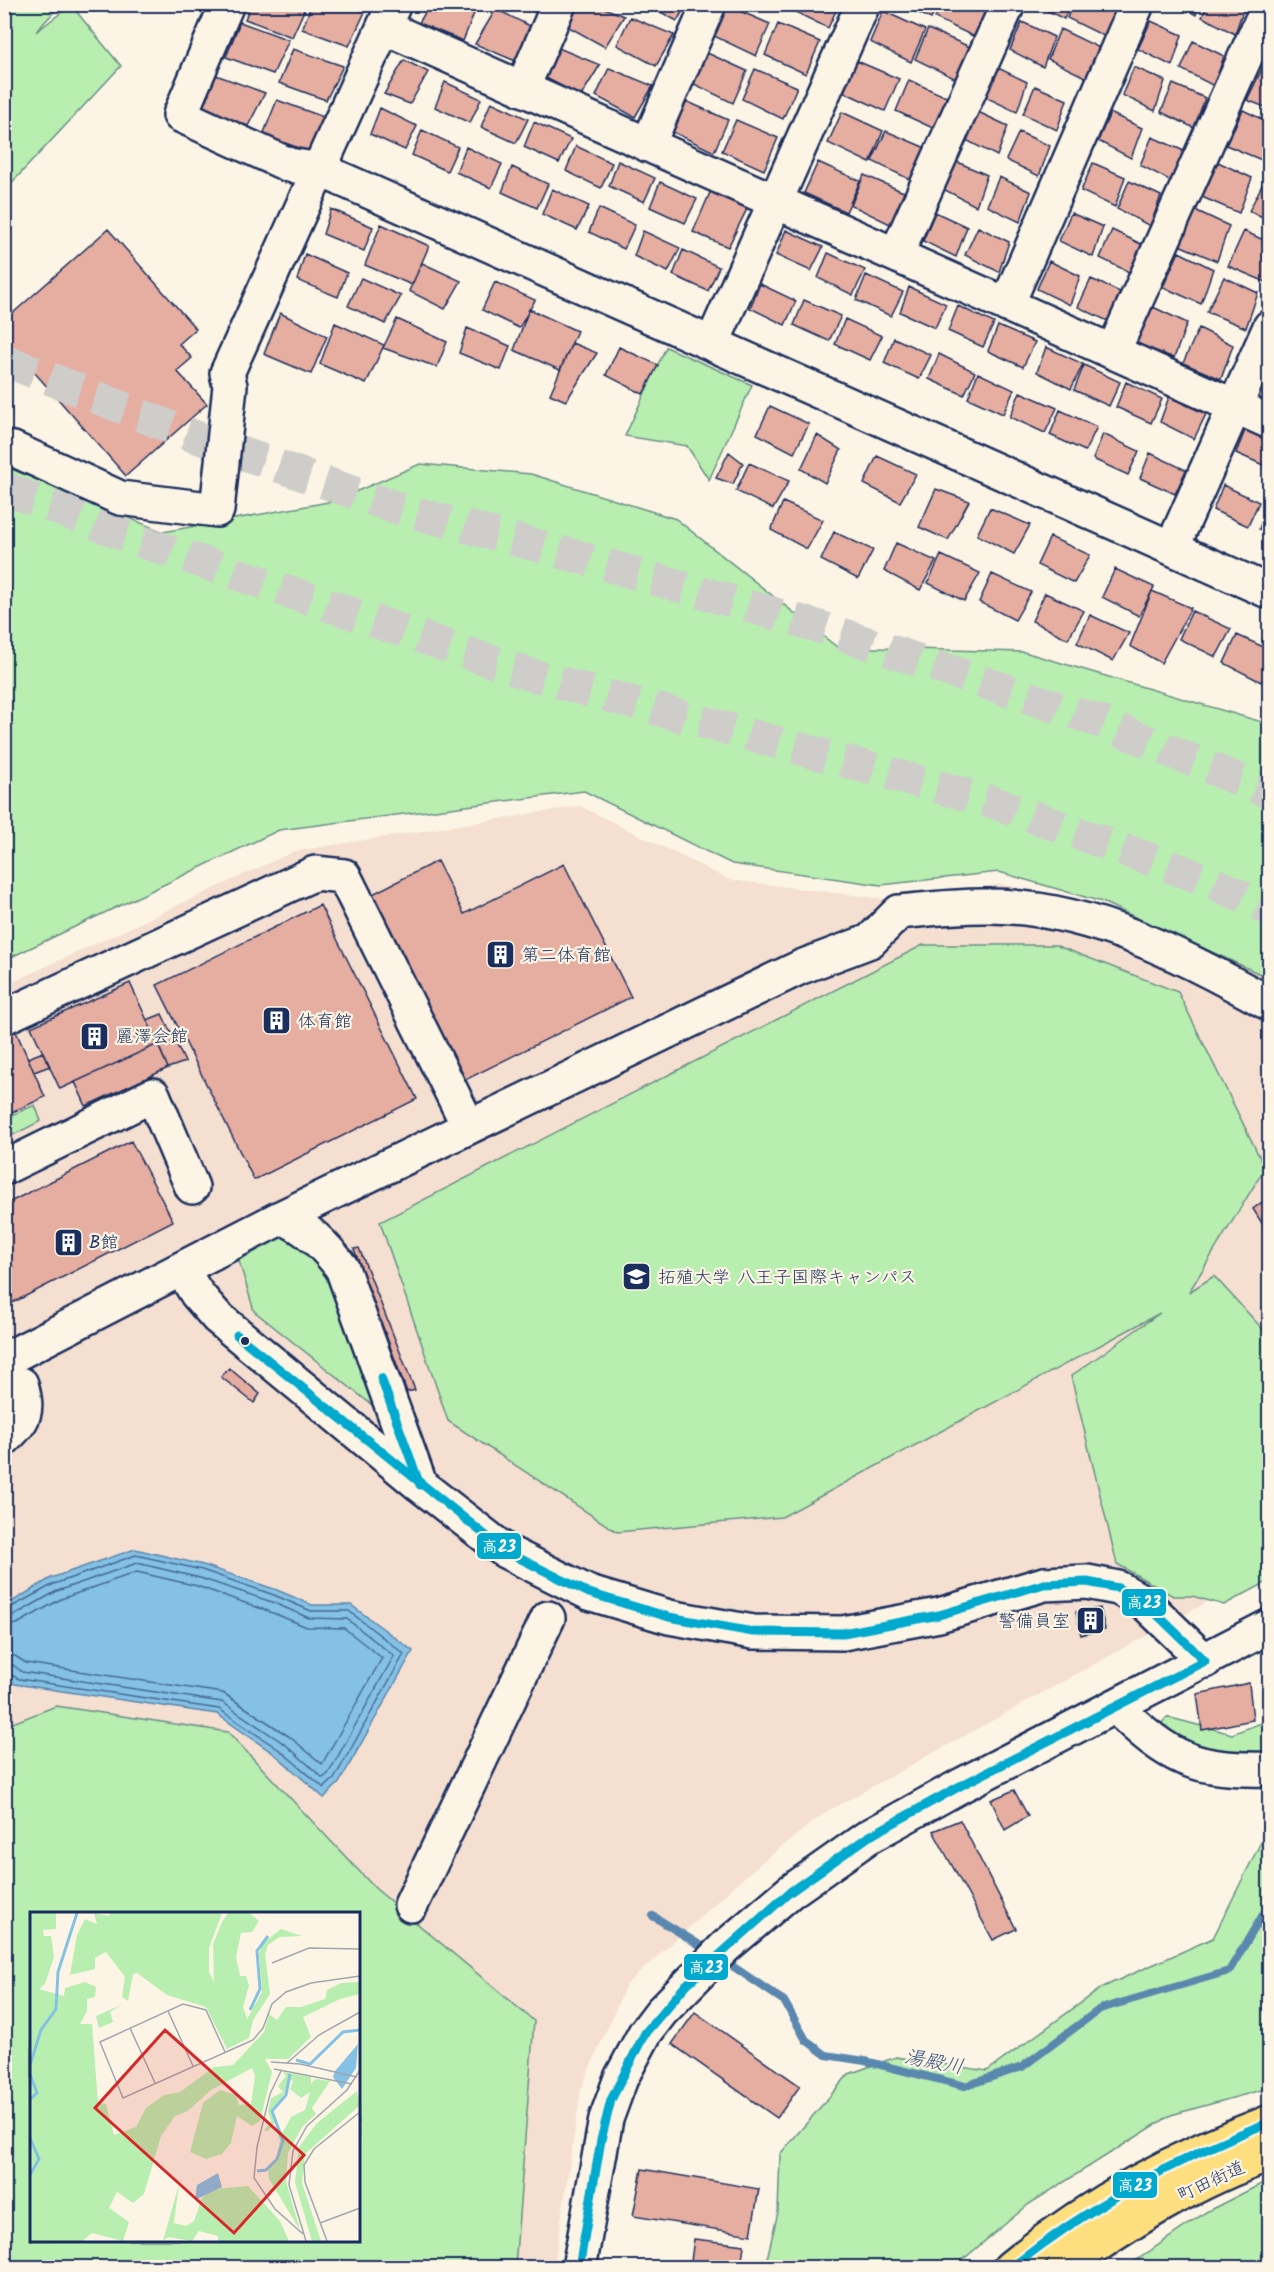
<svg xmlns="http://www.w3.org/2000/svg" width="1274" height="2272" font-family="Kalam,'Klee One',sans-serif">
<rect width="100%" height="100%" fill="#fcf5e5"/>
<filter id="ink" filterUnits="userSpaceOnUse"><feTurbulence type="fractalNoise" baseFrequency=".0167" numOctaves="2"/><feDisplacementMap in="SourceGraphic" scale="12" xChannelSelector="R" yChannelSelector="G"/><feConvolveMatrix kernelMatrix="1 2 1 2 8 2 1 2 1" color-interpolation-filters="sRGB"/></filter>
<g filter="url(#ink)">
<path fill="#f5dfd1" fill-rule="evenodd" d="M580 806 730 880 893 900 1001 884 1269 960V1568L826 1812 751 1871 626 1985 581 2089 554 2267H5L4 986 295 851ZM32 1914H358V2240H32Z"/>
<path fill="#b8eeb0" stroke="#6a8e87" stroke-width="1.5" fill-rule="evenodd" d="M5 4 60 5 36 32 71 5 121 66 5 190Z
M666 347 752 385 709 480 687 446 625 436Z
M420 464 531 474 676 519 837 647 1024 652 1269 724V978L1102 902 999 872 881 885 732 864 584 791 279 830 5 960 4 466 163 532 334 501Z
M923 945H1055L1178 992 1265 1168 1189 1292 1214 1276 1269 1336V1581L1224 1605 1192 1596H1173L1117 1564 1071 1376 1160 1313 782 1517 617 1532 448 1421 380 1222Z
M35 1105 41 1121 5 1139V1118Z
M288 1235 331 1268 382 1413 254 1311 236 1251Z
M56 1706 228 1732 376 1889 534 2021 515 2267 5 2268V1726ZM32 1914H358V2240H32Z
M1167 1717 1232 1734 1269 1720V1752L1198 1749 1159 1726Z
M1269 1826V2088L1171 2115 1029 2204 954 2267H765L778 2212 780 2154 849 2074 896 2057 987 2071 1103 1987 1213 1938Z
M1269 2180V2267H1127L1206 2212Z"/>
<path fill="#84c1e4" stroke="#5a87ae" stroke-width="1.5" d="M135 1549 203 1565 277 1590 312 1605H351L413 1651 339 1783 324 1798 277 1756 217 1714 15 1684 5 1675V1606L51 1578Z"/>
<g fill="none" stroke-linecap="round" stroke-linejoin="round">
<path stroke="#456994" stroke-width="1.5" d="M4 1611 54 1584 136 1555 202 1570 274 1595 311 1611H349L404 1654 334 1779 324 1788 281 1751 219 1709 19 1679 4 1671
M4 1618 13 1616 57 1591 137 1563 200 1578 272 1602 309 1618 347 1619 394 1656 328 1774 323 1778 286 1745 222 1702 22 1672 13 1665 4 1663
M4 1627 17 1624 61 1599 137 1572 197 1586 268 1611 307 1627 344 1628 382 1658 322 1764 290 1737 223 1693 26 1663 15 1656 4 1654"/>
<path stroke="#5a87ae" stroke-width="8" d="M653 1916 711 1952
M722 1959 784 2001 806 2040 826 2055 865 2061 965 2086 1022 2067 1100 2009 1229 1971 1270 1903"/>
</g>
<path fill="#e6ada1" stroke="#1b2f5e" stroke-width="1.5" d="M251 4H307L292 37 245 19Z
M312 4H344L365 12 349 46 302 29Z
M430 4 477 6 463 41 419 23Z
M516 4H540L536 13Z
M577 4H595L624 16 605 47 567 26Z
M646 4H687L677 21Z
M789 4H839L828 28 787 8Z
M901 4H938L931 19Z
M942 4H987L991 6 977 38 935 18Z
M1034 4H1070L1064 19Z
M1073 4H1120L1108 38 1067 18Z
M1176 4H1199L1196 15Z
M1208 4H1245L1235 34 1202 17Z
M728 6 770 24 756 56 714 36Z
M496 9 532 27 518 62 475 44Z
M883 11 925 30 911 62 870 42Z
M630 17 674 35 656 66 617 45Z
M1151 21 1182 35 1172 66 1138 49Z
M240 22 289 40 273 74 226 57Z
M1022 22 1054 37 1043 67 1010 50Z
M778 24 820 42 806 74 765 55Z
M928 29 970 47 956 79 915 59Z
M1060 29 1104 50 1091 80 1048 59Z
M1193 41 1224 56 1214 86 1181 69Z
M556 47 600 65 581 96 542 76Z
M293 49 343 66 326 100 279 83Z
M705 52 747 71 733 103 692 83Z
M404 60 428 72 410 104 384 94Z
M857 61 899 79 885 111 844 92Z
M1264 65 1270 67V109L1247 100Z
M996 67 1027 82 1017 112 983 96Z
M1134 67 1165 81 1155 111 1122 95Z
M609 68 653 86 635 117 596 96Z
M755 69 797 87 783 119 742 99Z
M216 75 265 93 248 126 201 109Z
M909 80 951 99 937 130 896 111Z
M445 82 481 99 470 123 435 107Z
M1173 84 1205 98 1194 128 1161 112Z
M1035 86 1067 100 1057 130 1023 114Z
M277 100 326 118 310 152 263 135Z
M686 101 728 120 714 152 673 132Z
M491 102 528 119 516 143 481 127Z
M380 108 417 126 405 150 370 134Z
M1243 110 1270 123V146L1264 161 1226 145Z
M976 111 1008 126 997 156 964 139Z
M842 112 883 131 870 163 828 143Z
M1110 113 1142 128 1131 158 1098 141Z
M736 120 778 138 764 170 722 151Z
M534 122 571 139 559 163 524 147Z
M422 130 458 147 447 171 412 155Z
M886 131 928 149 913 181 872 161Z
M1019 132 1050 146 1039 176 1006 160Z
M1152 137 1184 151 1173 182 1140 165Z
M576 146 612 163 601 188 566 171Z
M466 147 502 164 491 188 456 172Z
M618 161 655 178 644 202 609 186Z
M955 161 987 175 976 206 943 189Z
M818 162 860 181 846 212 804 193Z
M1218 162 1252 178 1239 213 1202 197Z
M1093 163 1125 177 1115 207 1081 191Z
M512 167 548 184 537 208 502 192Z
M864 175 906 193 892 225 851 205Z
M999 177 1031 192 1020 222 987 206Z
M1266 177 1270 178V220L1249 211Z
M1129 181 1161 196 1150 226 1117 209Z
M660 182 697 199 685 223 650 207Z
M712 188 749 205 728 247 693 232Z
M552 189 589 206 577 230 542 214Z
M599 208 635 225 624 249 589 232Z
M331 209 373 227 364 251 323 234Z
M1195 210 1229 226 1217 261 1179 245Z
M935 212 967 227 956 257 923 241Z
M1071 213 1103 227 1093 257 1059 241Z
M381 224 429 246 412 285 365 265Z
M978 227 1009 242 999 272 965 255Z
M108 229 196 329 179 344 192 358 177 371 207 404 126 476 4 338V321Z
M786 230 823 247 811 271 776 255Z
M1112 230 1143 245 1133 274 1100 258Z
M643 231 680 248 668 272 634 256Z
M1244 231 1270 243V272L1266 282 1228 266Z
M683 250 719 267 708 291 673 275Z
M1179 252 1213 269 1201 304 1163 287Z
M828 253 865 270 853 295 818 278Z
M305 254 347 273 338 297 297 280Z
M1049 261 1080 276 1070 305 1037 289Z
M422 263 461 281 445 309 409 291Z
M866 275 903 292 891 316 856 300Z
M1224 277 1258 293 1246 328 1207 312Z
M361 278 401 296 385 324 348 306Z
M1091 279 1122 293 1112 323 1078 307Z
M495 282 535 300 519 328 482 310Z
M760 284 796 301 785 325 750 308Z
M909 287 946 304 935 328 900 312Z
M804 300 841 316 829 341 794 325Z
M958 306 994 323 983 347 948 331Z
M1153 307 1187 323 1174 358 1136 343Z
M529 309 577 331 560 370 514 350Z
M280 313 327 336 311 374 264 354Z
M397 319 447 342 437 367 383 348Z
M845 319 882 336 870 360 835 344Z
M335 323 384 345 366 384 320 364Z
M998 326 1035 342 1023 367 988 351Z
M467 328 510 346 501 370 459 353Z
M1199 328 1233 345 1221 379 1183 363Z
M894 338 931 355 919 379 884 363Z
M572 343 597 353 566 401 550 394Z
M619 347 658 365 643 394 606 375Z
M1046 347 1083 364 1071 389 1037 372Z
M939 354 975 372 964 395 929 379Z
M1084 365 1120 382 1109 406 1074 390Z
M978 373 1014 390 1003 414 968 398Z
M1126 382 1162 399 1151 423 1116 407Z
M1020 392 1057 408 1045 433 1010 417Z
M1169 397 1206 414 1194 439 1160 422Z
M770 406 809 424 794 453 757 434Z
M1060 410 1097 427 1085 451 1050 435Z
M1246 428 1270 439V468L1236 453Z
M1103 434 1139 451 1128 475 1093 459Z
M817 435 841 450 825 483 801 469Z
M729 452 743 463 733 484 716 478Z
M1150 453 1186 470 1175 494 1140 478Z
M877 456 916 474 900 502 864 484Z
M749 463 789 481 773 509 736 491Z
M1223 485 1259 502 1248 526 1213 510Z
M936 489 969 501 948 540 919 527Z
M783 502 823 520 807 549 771 530Z
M1268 504 1270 505V534L1259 529Z
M990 508 1030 525 1014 554 977 535Z
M834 532 873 550 858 579 821 560Z
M1050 537 1090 555 1074 583 1037 565Z
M896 543 936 561 920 590 884 571Z
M941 555 980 573 964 601 928 583Z
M1115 569 1154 587 1139 616 1102 597Z
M992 574 1031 592 1015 620 979 602Z
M1152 591 1191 608 1161 663 1130 646Z
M1045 593 1084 611 1068 639 1032 621Z
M1192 611 1231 629 1216 657 1179 639Z
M1090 615 1129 633 1113 661 1077 643Z
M1237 635 1270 650V666L1261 682 1224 663Z
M437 861 464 914 564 864 631 997 455 1085 361 900Z
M320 905 417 1099 254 1180 157 985Z
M130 983 158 1044 60 1089 31 1027Z
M162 1014 185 1062 168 1068 147 1020Z
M14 1027 45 1097 4 1116V1032Z
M158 1044 168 1068 86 1106 75 1082Z
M43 1052 50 1066 34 1072 28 1058Z
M131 1141 173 1221 8 1305 4 1300V1205Z
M1270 1196V1236L1253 1209Z
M359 1248 415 1390 407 1392 354 1249Z
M229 1368 260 1394 254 1403 221 1377Z
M1100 1608 1105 1629 1081 1635 1076 1612Z
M1249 1683 1253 1720 1202 1730 1197 1694Z
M1014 1790 1028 1816 1005 1830 991 1800Z
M960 1820 1016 1929 993 1940 933 1831Z
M695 2012 800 2086 777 2118 672 2044Z
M642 2169 759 2189 751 2235 633 2216Z
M694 2239 744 2245 741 2268H690Z"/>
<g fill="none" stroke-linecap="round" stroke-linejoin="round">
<path stroke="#cfcdca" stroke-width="33" stroke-dasharray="33 16" stroke-linecap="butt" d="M4 360 185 433 400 509 572 555 817 626 1101 722 1270 793
M4 488 143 542 532 675 993 802 1212 882 1270 910"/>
<defs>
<path id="minor" d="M227 4 180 115 289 165 321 170 1270 592
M384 27 1270 422
M522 89 559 4
M648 145 709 4
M896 255 1008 4
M1007 305 1137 4
M712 344 863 4
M1113 352 1269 4
M4 448 13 449 120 498 217 510 230 386 227 373 394 4
M1172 548 1270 327
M4 1017 315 873 344 876 469 1127
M4 1168 153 1095 192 1187
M282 1217C308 1228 325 1246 342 1268L420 1484
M182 1270 197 1294 217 1317 420 1485 505 1551 589 1593 669 1617 753 1632 843 1633 939 1615 1044 1584 1087 1582 1118 1588 1145 1603 1205 1661
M4 1360 282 1217 801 967 870 941 899 912C929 909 960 905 991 906 1091 907 1184 956 1270 1004
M4 1439C25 1419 29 1413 21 1384
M1116 1707C1170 1759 1193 1771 1270 1769
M411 1905 548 1618
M579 2268 606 2119 621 2078 645 2033 661 2012 725 1947 790 1892 868 1837 960 1786 1270 1626"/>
<path id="major" d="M1010 2268C1088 2204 1175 2157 1270 2122
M1063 2268C1127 2224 1195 2180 1270 2155"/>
</defs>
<use href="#minor" stroke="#1b2f5e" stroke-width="38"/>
<use href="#major" stroke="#1b2f5e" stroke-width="38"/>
<use href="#minor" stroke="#fcf5e5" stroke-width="33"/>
<use href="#major" stroke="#fedf80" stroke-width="33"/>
<defs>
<path id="bus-1" d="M237 1335 505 1551 589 1593 669 1617 753 1632 843 1633 939 1615 1044 1584 1087 1582 1118 1588 1145 1603 1205 1661 960 1786 868 1837 790 1892 687 1984 645 2033 611 2100 601 2140 579 2268
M381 1378 420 1485
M1011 2268C1090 2205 1175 2159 1270 2122"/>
</defs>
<use href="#bus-1" stroke="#fcf5e5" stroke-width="14"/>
<use href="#bus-1" stroke="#00a9ce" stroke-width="9"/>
</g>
</g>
<defs>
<symbol id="building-square" viewBox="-11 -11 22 22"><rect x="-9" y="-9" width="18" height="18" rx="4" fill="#1b2f5e" stroke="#fcf5e5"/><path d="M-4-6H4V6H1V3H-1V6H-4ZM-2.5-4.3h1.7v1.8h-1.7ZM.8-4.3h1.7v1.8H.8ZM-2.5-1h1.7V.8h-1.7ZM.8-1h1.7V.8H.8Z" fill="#fff"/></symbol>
<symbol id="university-square" viewBox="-11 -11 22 22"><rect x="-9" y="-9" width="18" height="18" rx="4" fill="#1b2f5e" stroke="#fcf5e5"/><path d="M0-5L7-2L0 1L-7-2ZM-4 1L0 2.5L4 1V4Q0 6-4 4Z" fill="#fff"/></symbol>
</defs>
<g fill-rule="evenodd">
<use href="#building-square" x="484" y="938" width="33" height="33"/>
<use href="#building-square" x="260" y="1004" width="33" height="33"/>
<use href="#building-square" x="78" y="1020" width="33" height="33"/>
<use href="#building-square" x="52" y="1226" width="33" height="33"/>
<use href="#university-square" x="620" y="1260" width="33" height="33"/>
<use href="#building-square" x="1074" y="1604" width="33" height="33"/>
</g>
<circle fill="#1b2f5e" stroke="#fcf5e5" stroke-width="2" cx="245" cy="1341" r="5"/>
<g text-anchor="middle" stroke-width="4.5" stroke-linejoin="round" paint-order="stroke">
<g font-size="18" fill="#1b2f5e" stroke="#fcf5e5" text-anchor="start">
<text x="521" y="961">第二体育館</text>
<text x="298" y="1027">体育館</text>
<text x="116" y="1042">麗澤会館</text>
<text x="89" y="1248">B館</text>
<text x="658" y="1283">拓殖大学 八王子国際キャンパス</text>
<text x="1070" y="1627" text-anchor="end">警備員室</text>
</g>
<g font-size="18" fill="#1b2f5e" stroke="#fcf5e5">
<text transform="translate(1211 2181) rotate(-25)" y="6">町田街道</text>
</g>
<g font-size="20" font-style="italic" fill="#355480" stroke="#fcf5e5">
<text transform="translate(934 2061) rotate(11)" y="7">湯殿川</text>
</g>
</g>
<g transform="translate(30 1912)">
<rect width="330" height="330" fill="#fcf5e5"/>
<path d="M0 1H26V17L13 18 14 24H21L24 45 15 72 9 77 34 84 35 76 55 70 66 75 65 85 57 87V99L50 112H62L68 191 76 192 84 223 106 215 116 196 134 183 150 180 184 155 203 153 234 120 239 102 247 108 256 95H271L295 87 297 78 311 71 330 70V82L310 87 273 105 281 125 258 147H235L242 160 230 209 222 214 207 204 201 231 192 242 176 247 160 240 173 191 190 178 206 183 209 193 221 192 225 164 222 156 181 178 158 199 145 204 131 224 114 282 103 291 87 280 79 296 99 310 93 329 62 321 52 329H0ZM64 1 79 4 80 1H192L179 36V60L184 70 183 32 192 10 198 1H219L229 9 222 20 211 21 206 45 210 64H216L219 73 213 95 217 107 232 80 229 42 233 31 251 17 272 24 250 25 238 33 235 42 240 82 223 108 219 126 197 137 176 95 137 83 107 61 103 62 98 89 92 85 95 65 76 40 65 46V57L40 63 47 23 55 7 67 12ZM91 93 80 100 83 110 69 116 66 104ZM253 160 281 165V172L285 167 300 169 282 196 286 202 272 215 258 241 256 269 270 318 239 267 238 258 246 249 250 228 245 216 253 220 261 205 275 198 280 180 271 186 260 177 263 170 261 167 253 184 241 198 246 209 238 219H234L241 209 238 200 241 186 253 180 248 174 256 164ZM327 179 330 193 275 242 272 271 291 329H282L265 270 269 235 287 211ZM149 272 144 311 156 314 164 309 172 286 183 277 218 274 250 309 259 329H188V324L169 319 162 329 138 325 133 329Z" fill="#b8eeb0"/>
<path d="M328 132 326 156 312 177 303 165 305 159ZM188 261 192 275 165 288 167 273Z" fill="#84c1e4"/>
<path fill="none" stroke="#84c1e4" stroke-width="3" d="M220 98 230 77 227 39 238 24M266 148 280 152 313 120 330 118M0 153 11 118 26 97 28 60 47 1M0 162 7 181 0 187M0 226 9 247 0 263M227 259 236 258 247 247 253 229 242 199 256 183 260 162"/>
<path fill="none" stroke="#a2a6af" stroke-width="1.5" d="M242 51 279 36 330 37M138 99 163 154M100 116 125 171M195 140 176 98 153 92 70 130 93 186 214 132 223 128 233 116 242 92 256 80 281 71 330 64M241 150 270 152 327 165M257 151 289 123 330 100M244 157 322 172M251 159 240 182 227 235 224 266 245 297 273 322M290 311 330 296M276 329 259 273 263 239 277 214 317 178 330 158M297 329 275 270 274 253 284 237 330 200"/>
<path fill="#d62828" fill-opacity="0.15" stroke="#d62828" stroke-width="3" d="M135 118 274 243 204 321 65 196Z"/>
<rect width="330" height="330" fill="none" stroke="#1b2f5e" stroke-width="3"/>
</g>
<g stroke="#fcf5e5" stroke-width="2">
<rect x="476" y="1532" width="46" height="28" rx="6" fill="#00a9ce"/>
<rect x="1121" y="1588" width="46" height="29" rx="6" fill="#00a9ce"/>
<rect x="683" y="1953" width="46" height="28" rx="6" fill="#00a9ce"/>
<rect x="1112" y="2171" width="46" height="28" rx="6" fill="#00a9ce"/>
</g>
<g font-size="16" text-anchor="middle" font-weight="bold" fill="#fff">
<text x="499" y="1552">高23</text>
<text x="1144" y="1608">高23</text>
<text x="706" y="1973">高23</text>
<text x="1135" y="2191">高23</text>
</g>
<rect width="1274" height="2272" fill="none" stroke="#fcf5e5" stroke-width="24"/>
<rect x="12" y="12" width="1250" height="2248" fill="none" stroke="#1b2f5e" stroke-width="2" filter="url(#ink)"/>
</svg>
